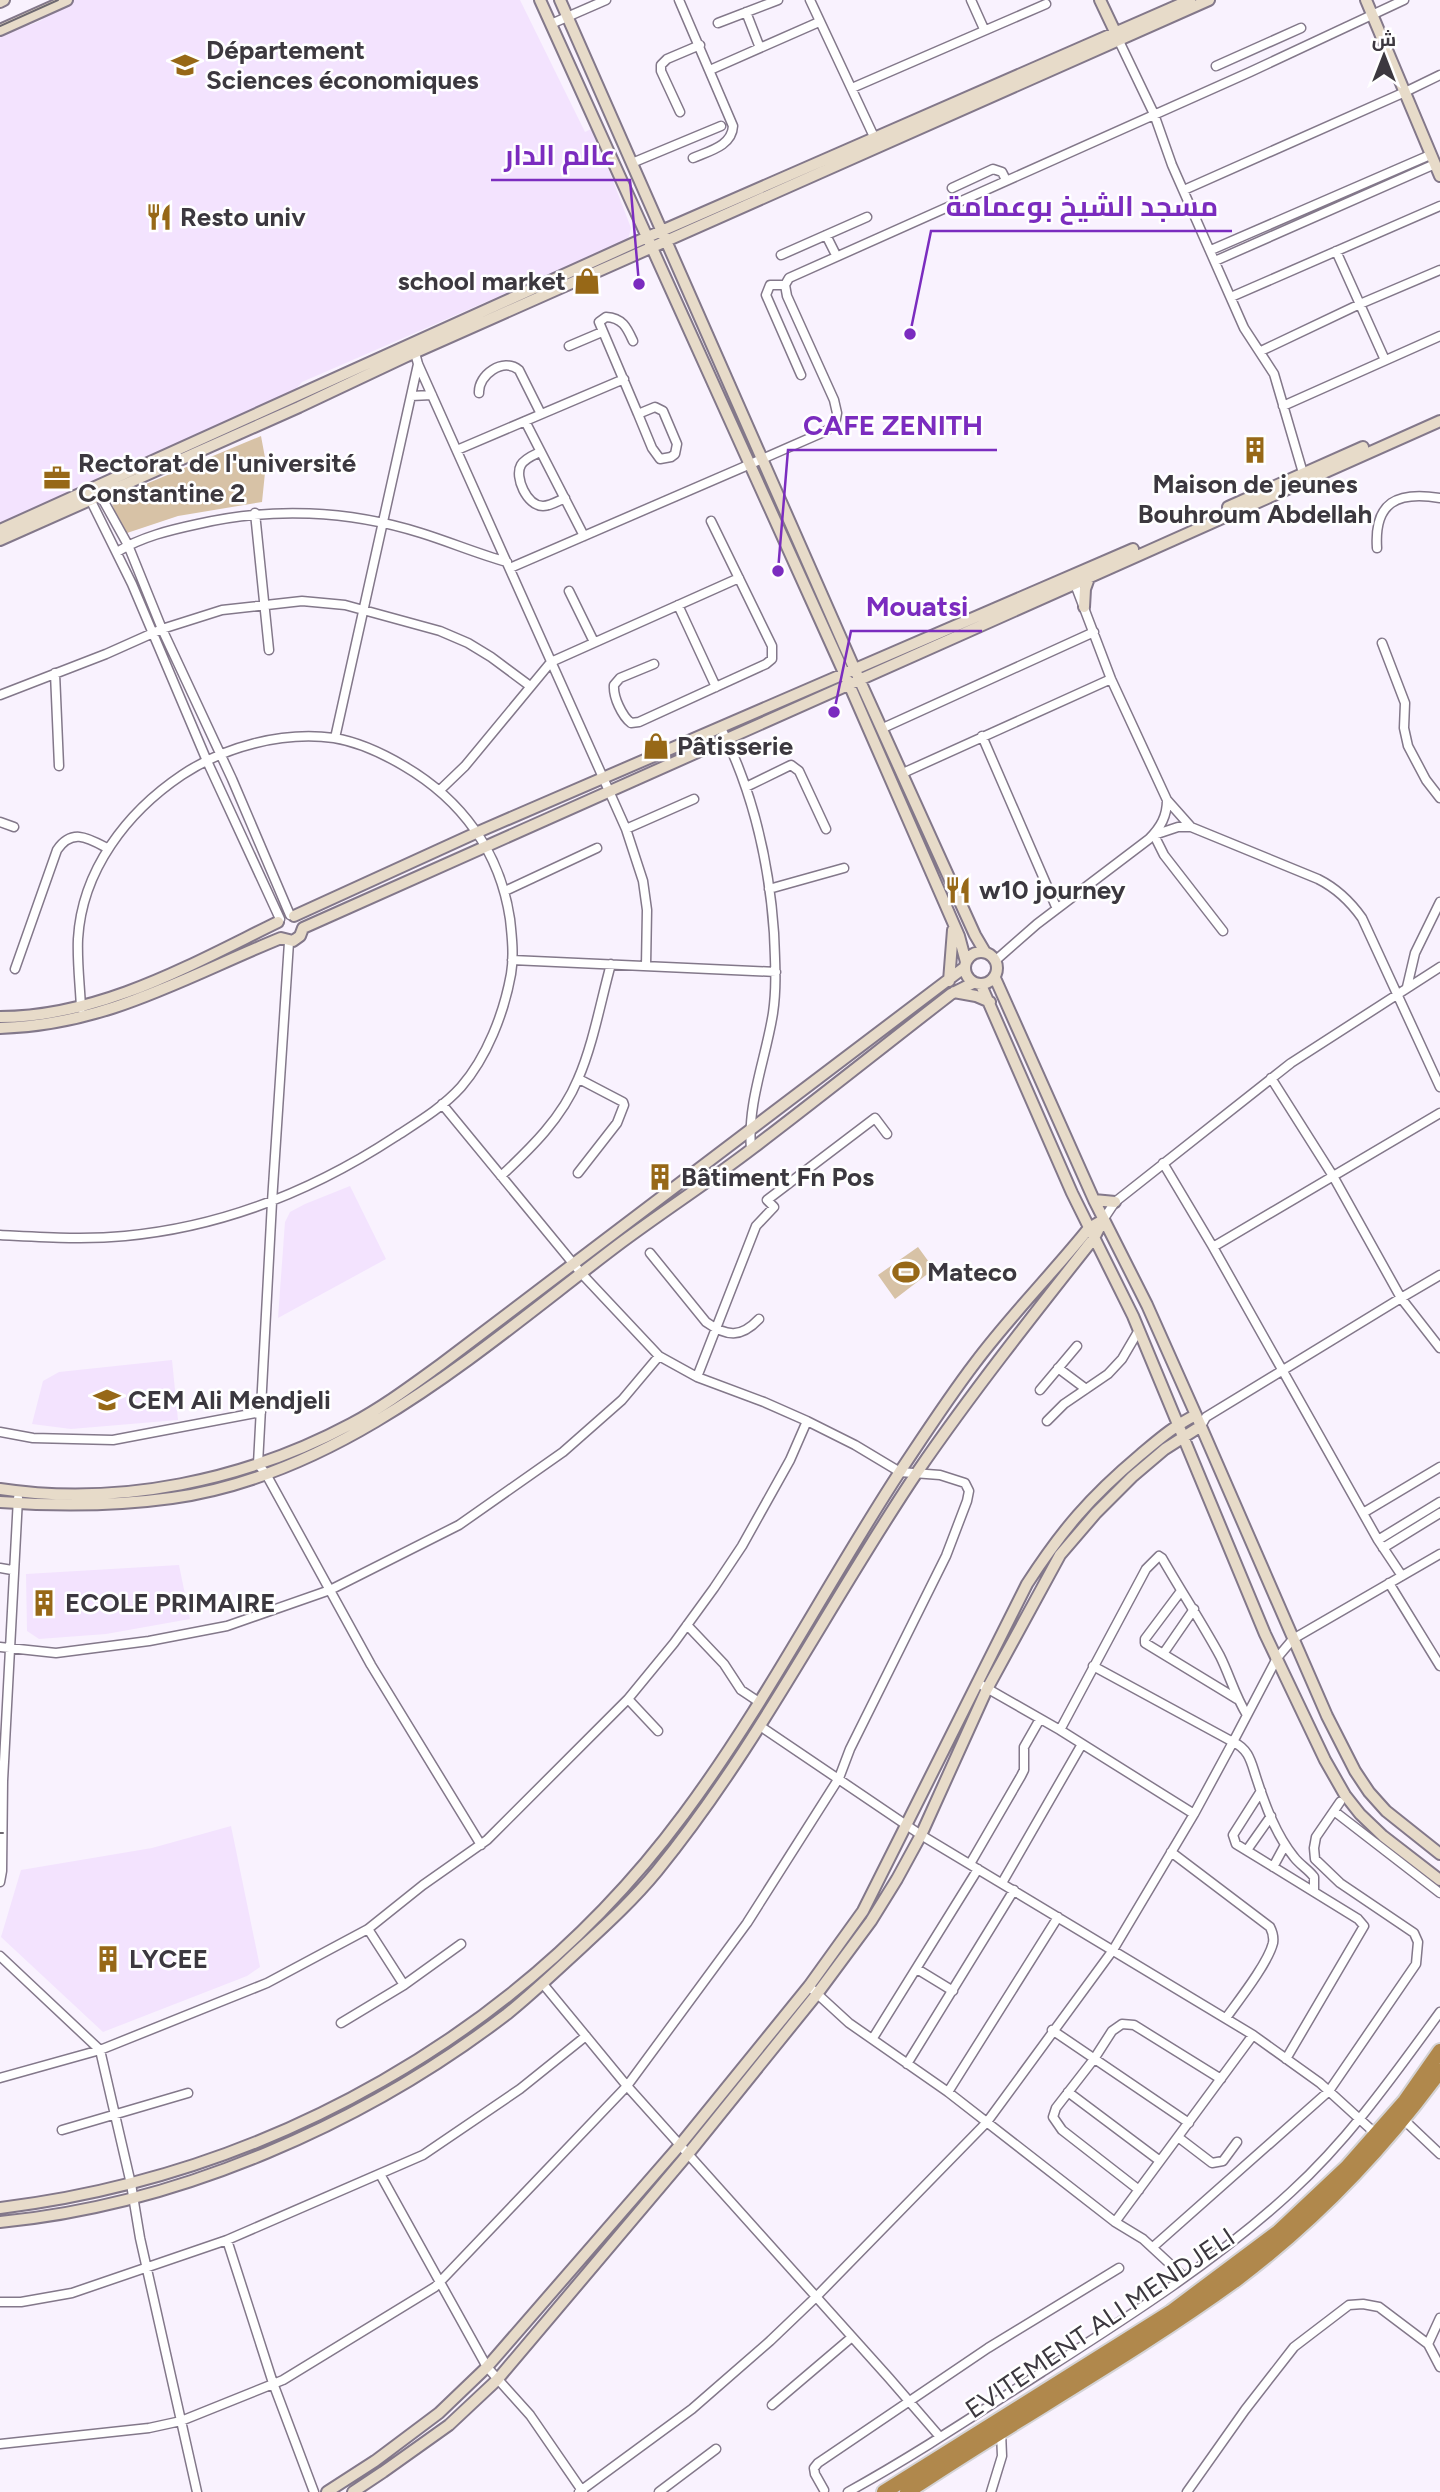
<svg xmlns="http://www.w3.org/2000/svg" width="1440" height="2492" font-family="Figtree,Cairo,sans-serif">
<rect width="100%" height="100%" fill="#f9f2fe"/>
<path fill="#f3e3fe" d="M67 0H520L585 132 593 128 631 228 629 236 626 241 302 382 295 390 111 476 107 470 75 496 0 528V32L25 21 30 25 42 20 44 11Z
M350 1186 386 1259 278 1318 285 1222 290 1212 305 1204Z
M172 1360 178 1420 71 1429 32 1424 43 1381 59 1372Z
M179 1565 190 1619 106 1634 39 1639 27 1631 26 1574Z
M231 1826 260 1967 247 1976 103 2032 1 1937 21 1870 152 1848Z"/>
<path fill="#d7c2a6" d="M261 436 266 463 262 502 178 516 124 534 110 499Z
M918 1247 934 1269 895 1299 878 1275Z"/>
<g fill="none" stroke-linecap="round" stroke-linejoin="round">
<defs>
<path id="street" d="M679 0 733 126C732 146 709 151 693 158
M810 0 876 141
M971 0 984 29
M746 12 760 48
M718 23 778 0
M551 24 606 0
M1119 41 1154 114 1172 165 1244 328 1274 374 1303 473
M1216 66 1301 28
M710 70 819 22
M852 88 1046 4
M680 112 661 71V65L667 59 700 45
M632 163 721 126
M952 188 993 169 1002 172 1006 180
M1184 190 1405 92 1440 75
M826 235 836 255
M1211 250 1430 155
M1336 251 1385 360
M781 255 867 217
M1215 261 1435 164
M785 285H770L766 295 801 375
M1231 297 1440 206
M633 341C627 328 623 318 606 317L599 322 638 414
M569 346 602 332
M414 349 418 364 626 829 643 881 647 910 646 966
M1261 351 1360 304 1440 270
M479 393C478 375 503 357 519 370L541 414
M411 396 432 395
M1283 406 1440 336
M655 407 663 411 677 444 675 454 671 457 660 459 652 448 638 414Z
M525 421 584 536
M457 450 624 379
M540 452C534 455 525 458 521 465 514 477 527 506 543 506 550 506 558 501 565 498
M98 491 128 545 162 629 232 779 290 915
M89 497 132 584 207 761 280 919
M255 513 269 650
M1377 548C1374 502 1397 491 1440 498
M117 552C141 537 170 530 198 524 271 507 348 510 421 533 450 542 478 554 507 562
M510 568 762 459 826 431 835 424 837 413 834 400 787 296 785 285 789 278 1250 72 1404 0
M569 591 594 642
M678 605 716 687
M1382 643 1405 703 1404 728 1408 746 1426 780 1440 798
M654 664 620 678 614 685C613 697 622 716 631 723L639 722 766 664 772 659V646L711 521
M55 673 59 766
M0 695 106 654 162 629 222 610 302 601 345 605 440 631 468 643 491 657 530 686
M721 728C753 792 769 861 774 933 775 960 777 986 773 1013 766 1058 747 1103 751 1149
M883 728 1094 632
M982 736 1057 909
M335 738 418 364
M903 773 1111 679
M746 787 791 765 799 771 826 829
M440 790 465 766 551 662 739 578
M1167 800 1191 827 1318 879C1336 888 1350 901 1362 918L1440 1087
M0 822 14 827
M1191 827H1178L1154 835 1164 855 1223 931
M626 829 694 799
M769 889 844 868
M505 891 597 848
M289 942 272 1202 258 1464 266 1474 371 1665 481 1845
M512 960 776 972
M996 960 1037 924 1149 839C1161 827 1167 816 1167 800L1111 679 1073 579
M15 969 57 850C72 828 88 838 107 848
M1407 987 1415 953 1440 902
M1271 1078 1333 1176 1401 1298 1440 1275
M1163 1163 1213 1247 1378 1540 1402 1576
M578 1173 617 1123 624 1105 623 1102 579 1079
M501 1176C531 1148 562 1118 578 1079 593 1045 601 1000 611 964
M1103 1220 1115 1202 1291 1063 1440 967
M0 1235C41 1237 84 1240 125 1236 222 1227 314 1190 395 1137 418 1122 442 1108 461 1087 487 1057 504 1013 511 974 514 956 512 937 510 919 500 852 462 800 404 766 382 753 359 742 334 738 282 731 224 747 182 775 127 812 82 870 78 939 77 962 80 985 81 1008
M1213 1247 1440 1113
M650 1253 706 1322C727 1337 741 1338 759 1319
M1058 1368 1086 1389
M697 1377 756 1226 774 1207 767 1200 875 1118 887 1134
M1040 1390 1077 1346
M1047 1421 1064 1404 1108 1374 1122 1359 1139 1330
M1201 1426 1206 1417 1401 1298 1440 1348
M0 1432 33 1438 113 1440 261 1412
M1363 1513 1440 1467
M1378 1540 1440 1502
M1383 1548 1440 1513
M0 1568 12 1570
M1389 1583 1440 1666
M1181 1591 1145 1639V1643L1237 1699
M687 1625 724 1664 741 1690 759 1702
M0 1647 56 1653 149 1641 227 1626 330 1590 459 1525 563 1452 622 1400 659 1356
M1163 1654 1194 1609
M1093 1666 1233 1742 1277 1658 1293 1639 1440 1554
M983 1686 1060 1730
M628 1699 658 1731
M1247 1715C1235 1696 1230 1676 1220 1656 1202 1623 1181 1591 1162 1558L1159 1556 1146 1569 1060 1730 1194 1814 1233 1742C1249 1749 1251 1762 1256 1777 1265 1805 1276 1835 1294 1857 1300 1865 1308 1869 1314 1877V1891
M760 1726 921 1835 1253 2035 1320 2083 1376 2134
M0 1781H3L2 1871 0 1882
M3 1781 18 1498
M1261 1791 1233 1835 1236 1844 1358 1919 1364 1926 1286 2059
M1334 1811 1440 1893
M1247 1850 1271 1816
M1171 1852 1270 1927C1273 1933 1274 1937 1273 1943 1268 1963 1239 2000 1226 2018
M970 1864 1021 1776 1024 1770V1747L1040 1719
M1273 1867 1285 1845
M1002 1883 1082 1744
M368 1929 404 1985
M0 1956 100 2050 131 2184 140 2238 197 2492
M917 1969 953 1991
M543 1984 627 2086 889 2378 940 2437
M813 1990 849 2023 948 2092 1115 2222 1143 2239 1184 2277
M341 2023 404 1985 461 1944
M1052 2030 1189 2123
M873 2038 978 1869
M907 2064 1014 1890
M0 2078 100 2050 267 1983 368 1929 423 1885 487 1840 628 1699 674 1643 714 1588 742 1546 790 1460 807 1421 764 1402 697 1377 659 1356 581 1273 442 1104
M948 2092 1058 1917
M1068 2092 1160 2161
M1403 2119 1440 2154
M62 2130 188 2093
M1178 2137 1212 2163 1223 2161 1237 2142
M380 2174 487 2367 530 2415 583 2492
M1139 2190 1062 2130 1053 2117 1056 2108 1094 2059 1112 2031 1122 2024 1134 2025 1221 2079
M1115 2222 1253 2035
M1153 2247 1329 2091 1416 1964 1418 1942 1414 1933 1340 1883 1315 1859 1314 1848 1316 1837 1340 1802
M0 2302H21L72 2293 227 2240
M1428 2344 1440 2318
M772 2405 852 2337
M0 2444 149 2428 181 2421 283 2380 435 2287 627 2086 747 1923 839 1778 850 1749 946 1556 967 1501 969 1491 965 1483 940 1475 900 1472 855 1445 807 1421
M824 2490 815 2474 814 2468 818 2463 988 2348 1119 2268
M314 2492 273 2383 227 2240 423 2155 520 2089 586 2036
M579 2492 692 2409 770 2341 816 2297 987 2122 1113 1950 1194 1814
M659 2492 716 2449
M848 2492C915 2455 978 2413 1042 2372 1128 2317 1216 2261 1291 2192 1349 2139 1394 2075 1440 2012
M991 2492 1002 2456 1001 2432
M1187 2492 1245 2410 1294 2347 1349 2305 1363 2304 1379 2307 1428 2344 1440 2367"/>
<path id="secondary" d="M540 0 845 675 959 936 966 962
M560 0 855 670 975 935 985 952
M1100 0 1118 38
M1366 0 1440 176
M0 2 4 0
M0 30 67 0
M1228 507 1363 447
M0 530 634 243 1190 0
M0 540 299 407 407 356 1209 0
M1084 607 1085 589 1089 578
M294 916 478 832 1133 549
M965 968a16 16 0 1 1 32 0a16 16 0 1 1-32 0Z
M995 978 1094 1200 1147 1305 1196 1415 1327 1716 1355 1771 1369 1792 1386 1811 1440 1854
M949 981 953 930
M981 985 1072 1193 1133 1316 1265 1634 1325 1760 1345 1795 1360 1814 1383 1836 1440 1880
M954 992 976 996 990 1002
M0 1017C100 1017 190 965 278 922
M0 1028C107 1025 185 977 281 938L293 941 300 936 303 928 1440 421
M1094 1200 1115 1202
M0 1489C119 1507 246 1480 351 1424 383 1407 411 1386 440 1365L965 967
M0 1502C58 1506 114 1506 172 1498 346 1474 486 1344 622 1242 665 1210 710 1181 753 1148 819 1098 885 1045 951 994L973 983
M0 2208C270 2175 522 2033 684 1814 765 1705 827 1583 901 1470 925 1434 949 1397 975 1363 1010 1316 1052 1274 1089 1228L1103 1220
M0 2222C179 2205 365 2123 507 2014 533 1993 557 1970 582 1947 608 1923 634 1899 657 1871 758 1747 829 1603 918 1471 973 1391 1034 1314 1094 1238L1103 1220
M327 2492 375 2461 439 2413 487 2367 680 2145 809 1986 863 1911 1027 1584C1062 1530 1090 1497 1140 1455 1158 1440 1175 1425 1196 1415
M353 2492 383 2472 449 2425 497 2380 688 2154 817 1994 871 1921 897 1879 921 1835 987 1689 1060 1555 1096 1513 1132 1477 1165 1449 1201 1426"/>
<path id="highway" d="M884 2492 1171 2312 1278 2232 1347 2167 1405 2101 1440 2051
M907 2492C1016 2419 1131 2356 1237 2279 1314 2221 1383 2149 1440 2071"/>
</defs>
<use href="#street" stroke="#83788a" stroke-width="11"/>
<use href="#secondary" stroke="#83788a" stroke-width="14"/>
<use href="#highway" stroke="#d4d3d5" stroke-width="18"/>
<use href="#street" stroke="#fff" stroke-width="8"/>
<use href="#secondary" stroke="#e7dbc9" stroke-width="10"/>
<use href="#highway" stroke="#b0884c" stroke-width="14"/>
<path stroke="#6d6870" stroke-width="2" d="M0 26 58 0
M0 1833H3"/>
</g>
<defs>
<symbol id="university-bare" viewBox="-9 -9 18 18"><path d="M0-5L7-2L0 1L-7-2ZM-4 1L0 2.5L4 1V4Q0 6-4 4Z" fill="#976817" stroke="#fff" stroke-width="2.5" paint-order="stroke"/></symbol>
<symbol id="restaurant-bare" viewBox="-9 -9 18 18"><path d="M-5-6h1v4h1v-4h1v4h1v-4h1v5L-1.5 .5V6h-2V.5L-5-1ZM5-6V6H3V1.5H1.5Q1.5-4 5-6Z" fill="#976817" stroke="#fff" stroke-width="2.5" paint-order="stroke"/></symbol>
<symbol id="shop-bare" viewBox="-9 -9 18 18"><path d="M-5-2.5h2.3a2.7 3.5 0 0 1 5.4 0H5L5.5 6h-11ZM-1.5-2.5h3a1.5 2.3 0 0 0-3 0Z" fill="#976817" stroke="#fff" stroke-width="2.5" paint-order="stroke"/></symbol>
<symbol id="building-bare" viewBox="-9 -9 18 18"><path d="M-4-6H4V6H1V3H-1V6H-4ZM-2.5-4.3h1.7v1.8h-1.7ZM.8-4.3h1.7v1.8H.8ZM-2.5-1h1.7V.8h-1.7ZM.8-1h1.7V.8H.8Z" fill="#976817" stroke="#fff" stroke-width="2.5" paint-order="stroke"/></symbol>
<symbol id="office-bare" viewBox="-9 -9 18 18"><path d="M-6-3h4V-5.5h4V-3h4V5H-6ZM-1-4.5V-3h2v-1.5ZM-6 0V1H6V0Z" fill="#976817" stroke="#fff" stroke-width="2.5" paint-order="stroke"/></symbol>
<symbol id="stadium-bare" viewBox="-9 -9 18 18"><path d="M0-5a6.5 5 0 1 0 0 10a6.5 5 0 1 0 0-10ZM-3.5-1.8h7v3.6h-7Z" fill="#976817" stroke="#fff" stroke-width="2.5" paint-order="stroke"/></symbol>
<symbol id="school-bare" viewBox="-9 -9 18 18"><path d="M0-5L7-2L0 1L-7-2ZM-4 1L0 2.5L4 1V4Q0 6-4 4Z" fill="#976817" stroke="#fff" stroke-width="2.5" paint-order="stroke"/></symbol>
</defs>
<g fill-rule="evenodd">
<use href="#university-bare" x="166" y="46" width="38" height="38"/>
<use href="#restaurant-bare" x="140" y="198" width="38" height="38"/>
<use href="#shop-bare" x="568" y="262" width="38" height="38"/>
<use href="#building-bare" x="1236" y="431" width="38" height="38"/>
<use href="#office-bare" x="38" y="459" width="38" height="38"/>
<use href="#shop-bare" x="637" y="727" width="38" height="38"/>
<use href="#restaurant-bare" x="939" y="871" width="38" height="38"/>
<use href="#building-bare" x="641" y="1158" width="38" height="38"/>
<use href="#stadium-bare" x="887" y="1253" width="38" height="38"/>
<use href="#school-bare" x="88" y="1381" width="38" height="38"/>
<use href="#building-bare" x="25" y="1584" width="38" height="38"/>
<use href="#building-bare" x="89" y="1940" width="38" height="38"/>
</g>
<g text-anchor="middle" stroke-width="5" stroke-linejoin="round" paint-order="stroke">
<g font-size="26" font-weight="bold" fill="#3c383f" stroke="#fff" text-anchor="start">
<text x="206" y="59">Département<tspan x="206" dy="30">Sciences économiques</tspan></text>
<text x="180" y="226">Resto univ</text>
<text x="566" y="290" text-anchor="end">school market</text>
<text x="78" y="472">Rectorat de l'université<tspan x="78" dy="30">Constantine 2</tspan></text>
<text x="1255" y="493" text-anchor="middle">Maison de jeunes<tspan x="1255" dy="30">Bouhroum Abdellah</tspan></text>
<text x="677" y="755">Pâtisserie</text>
<text x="979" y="899">w10 journey</text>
<text x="681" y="1186">Bâtiment Fn Pos</text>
<text x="927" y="1281">Mateco</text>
<text x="128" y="1409">CEM Ali Mendjeli</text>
<text x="65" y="1612">ECOLE PRIMAIRE</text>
<text x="129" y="1968">LYCEE</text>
</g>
<g font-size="26" fill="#3c383f" stroke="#fff">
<text transform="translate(1100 2323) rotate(-34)" y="9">EVITEMENT ALI MENDJELI</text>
</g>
</g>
<path fill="none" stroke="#7b2cbf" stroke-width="2.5" d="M639 284L630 180H491M910 334L931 231H1232M778 571L788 450H997M834 712L851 631H982"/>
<g fill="#7b2cbf" stroke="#fff" stroke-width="2.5">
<circle cx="639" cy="284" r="7"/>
<circle cx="910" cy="334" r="7"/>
<circle cx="778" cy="571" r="7"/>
<circle cx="834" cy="712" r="7"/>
</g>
<g font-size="28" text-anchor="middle" font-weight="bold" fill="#7b2cbf" stroke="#fff" stroke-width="5" stroke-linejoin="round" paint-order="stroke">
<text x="560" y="165">عالم الدار</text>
<text x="1082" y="216">مسجد الشيخ بوعمامة</text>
<text x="893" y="435">CAFE ZENITH</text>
<text x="917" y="616">Mouatsi</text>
</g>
<g transform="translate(1384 56)" stroke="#ffffff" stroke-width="5" paint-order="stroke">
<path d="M0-5L12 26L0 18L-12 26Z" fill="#3c383f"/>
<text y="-10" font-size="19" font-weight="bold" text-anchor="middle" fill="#3c383f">ش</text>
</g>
</svg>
